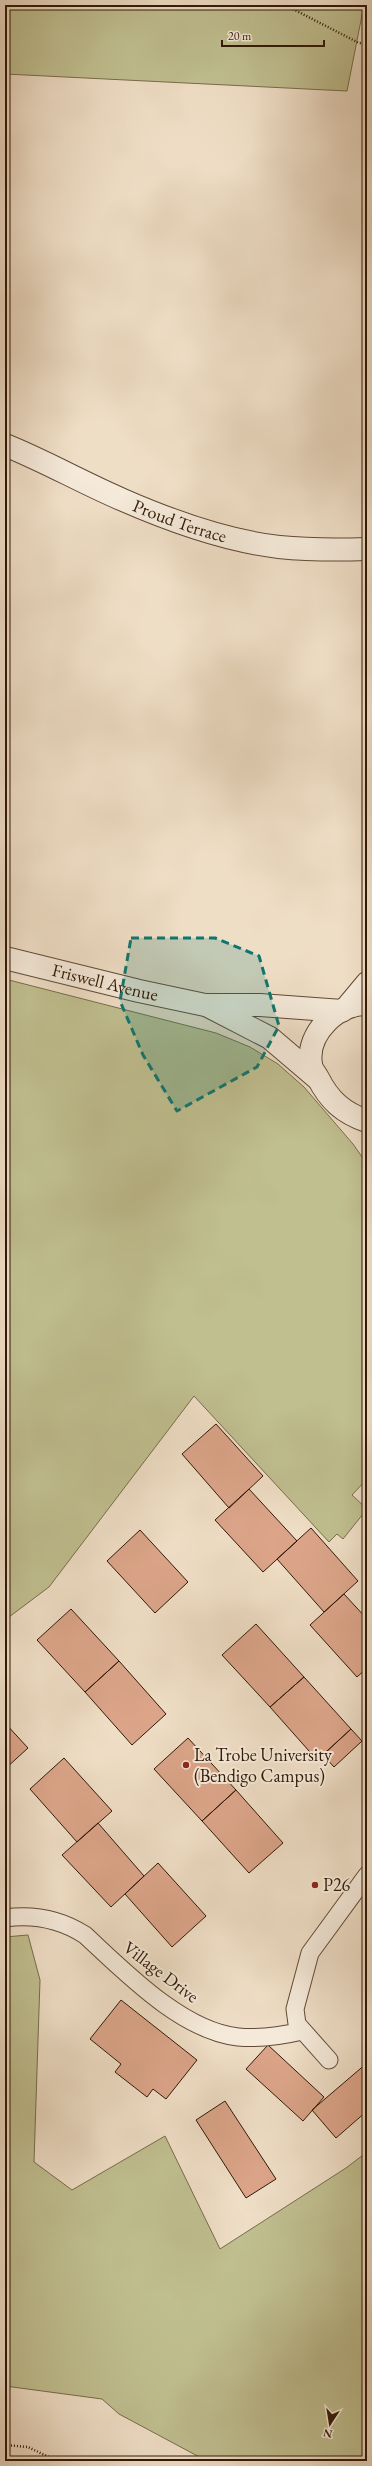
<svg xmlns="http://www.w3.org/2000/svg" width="372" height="2466" font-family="'EB Garamond',serif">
<rect width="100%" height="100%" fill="#efdec6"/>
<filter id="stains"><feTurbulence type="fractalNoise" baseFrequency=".005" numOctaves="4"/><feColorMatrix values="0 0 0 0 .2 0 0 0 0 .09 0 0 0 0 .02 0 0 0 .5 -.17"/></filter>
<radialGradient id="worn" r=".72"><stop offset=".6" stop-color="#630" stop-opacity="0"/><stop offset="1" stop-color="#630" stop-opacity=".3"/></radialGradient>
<path fill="#c0bf90" stroke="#786c4c" d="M5 5H364L347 91 5 74Z
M5 979 216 1033 250 1047 278 1064 304 1087 353 1144 367 1164V1479L352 1495 367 1509 343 1539 337 1534 329 1542 194 1396 49 1587 5 1620Z
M28 1935 40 1980 34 2162 72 2190 165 2136 220 2249 346 2168 367 2152V2461L205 2460 119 2414 102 2399 5 2386V1937Z"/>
<path fill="#dca58a" stroke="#311807" d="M216 1424 263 1476 229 1508 182 1454Z
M249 1489 297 1541 263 1572 215 1520Z
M311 1528 358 1581 324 1612 277 1559Z
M140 1530 188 1582 155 1613 107 1561Z
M344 1594 367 1619V1668L357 1677 310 1625Z
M71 1609 119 1661 85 1692 37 1640Z
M256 1624 304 1677 270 1707 222 1655Z
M119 1661 166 1714 132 1745 85 1692Z
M304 1677 351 1729 317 1760 270 1707Z
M5 1723 28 1748 5 1769Z
M351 1729 362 1741 334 1767 323 1755Z
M188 1738 236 1790 202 1821 154 1769Z
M64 1758 112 1811 77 1842 30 1789Z
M236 1790 283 1843 249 1873 202 1821Z
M98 1823 144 1876 111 1907 62 1855Z
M158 1863 206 1916 172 1947 125 1894Z
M121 2000 197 2060 166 2099 153 2089 147 2097 115 2072 121 2064 90 2039Z
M268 2045 324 2097 303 2121 246 2069Z
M367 2063V2111L336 2138 312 2110Z
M225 2101 276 2179 246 2198 196 2120Z"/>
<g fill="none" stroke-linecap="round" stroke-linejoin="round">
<defs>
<path id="lane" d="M5 1918C34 1914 60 1919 85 1935 125 1972 182 2031 238 2037 260 2039 281 2036 302 2031
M329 2060 297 2024 295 2009 310 1953 367 1875"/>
<g id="street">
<path id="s1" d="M5 445C45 461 83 483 123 500 171 521 227 541 279 547 309 550 338 550 367 549"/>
<path id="s2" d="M5 958 139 991 205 1005H260L342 1011"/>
<path d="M367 1004C338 1003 306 1033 311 1064 311 1069 316 1074 318 1078 329 1100 343 1113 367 1121"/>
<path d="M210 1007 270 1038 317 1078"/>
<path d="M347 1007 367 983"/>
</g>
</defs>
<use href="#lane" stroke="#604a37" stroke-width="19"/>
<use href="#street" stroke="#604a37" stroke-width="24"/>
<path stroke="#311807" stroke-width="2.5" stroke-dasharray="1 2" stroke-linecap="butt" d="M285 5 359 43 367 44
M5 2445 28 2447 57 2461"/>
<use href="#lane" stroke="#f5eada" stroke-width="17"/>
<use href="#street" stroke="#f5eada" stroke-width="22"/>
</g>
<path fill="#0f766e" fill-opacity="0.2" stroke="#0f766e" stroke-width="3" stroke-dasharray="8 5" stroke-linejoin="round" d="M131 938H215L259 956 279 1026 257 1067 177 1111 143 1055 120 1001Z"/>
<g fill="#8f2418" stroke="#f5eada" stroke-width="1.5">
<circle cx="186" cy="1765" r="4"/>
<circle cx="315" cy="1885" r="4"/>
</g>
<g text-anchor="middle" stroke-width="4" stroke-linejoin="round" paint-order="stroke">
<g font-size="18" fill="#311807" stroke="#f5eada">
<text dy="6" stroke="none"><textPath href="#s1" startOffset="191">Proud Terrace</textPath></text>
<text dy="6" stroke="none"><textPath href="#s2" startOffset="103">Friswell Avenue</textPath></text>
<text transform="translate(161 1972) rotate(37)" y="6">Village Drive</text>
</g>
<g font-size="18" fill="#311807" stroke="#f5eada" text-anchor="start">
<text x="194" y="1761">La Trobe University<tspan x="194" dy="21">(Bendigo Campus)</tspan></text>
<text x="323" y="1891">P26</text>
</g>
</g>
<rect width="372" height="2466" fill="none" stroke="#efdec6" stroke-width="20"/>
<rect x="6" y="6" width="360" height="2454" fill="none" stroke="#311807" stroke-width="2"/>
<rect x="10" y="10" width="352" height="2446" fill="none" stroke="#311807"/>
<g transform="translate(330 2424) rotate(192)" stroke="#f5eada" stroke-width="3" paint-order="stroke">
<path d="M0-3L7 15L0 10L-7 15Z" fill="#311807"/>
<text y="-6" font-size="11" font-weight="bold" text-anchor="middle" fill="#311807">N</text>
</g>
<path d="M222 40v6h102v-6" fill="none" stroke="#311807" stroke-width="2"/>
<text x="228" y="40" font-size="12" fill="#311807" stroke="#f5eada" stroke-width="3" paint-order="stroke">20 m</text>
<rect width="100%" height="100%" filter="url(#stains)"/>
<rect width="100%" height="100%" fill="url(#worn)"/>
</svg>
